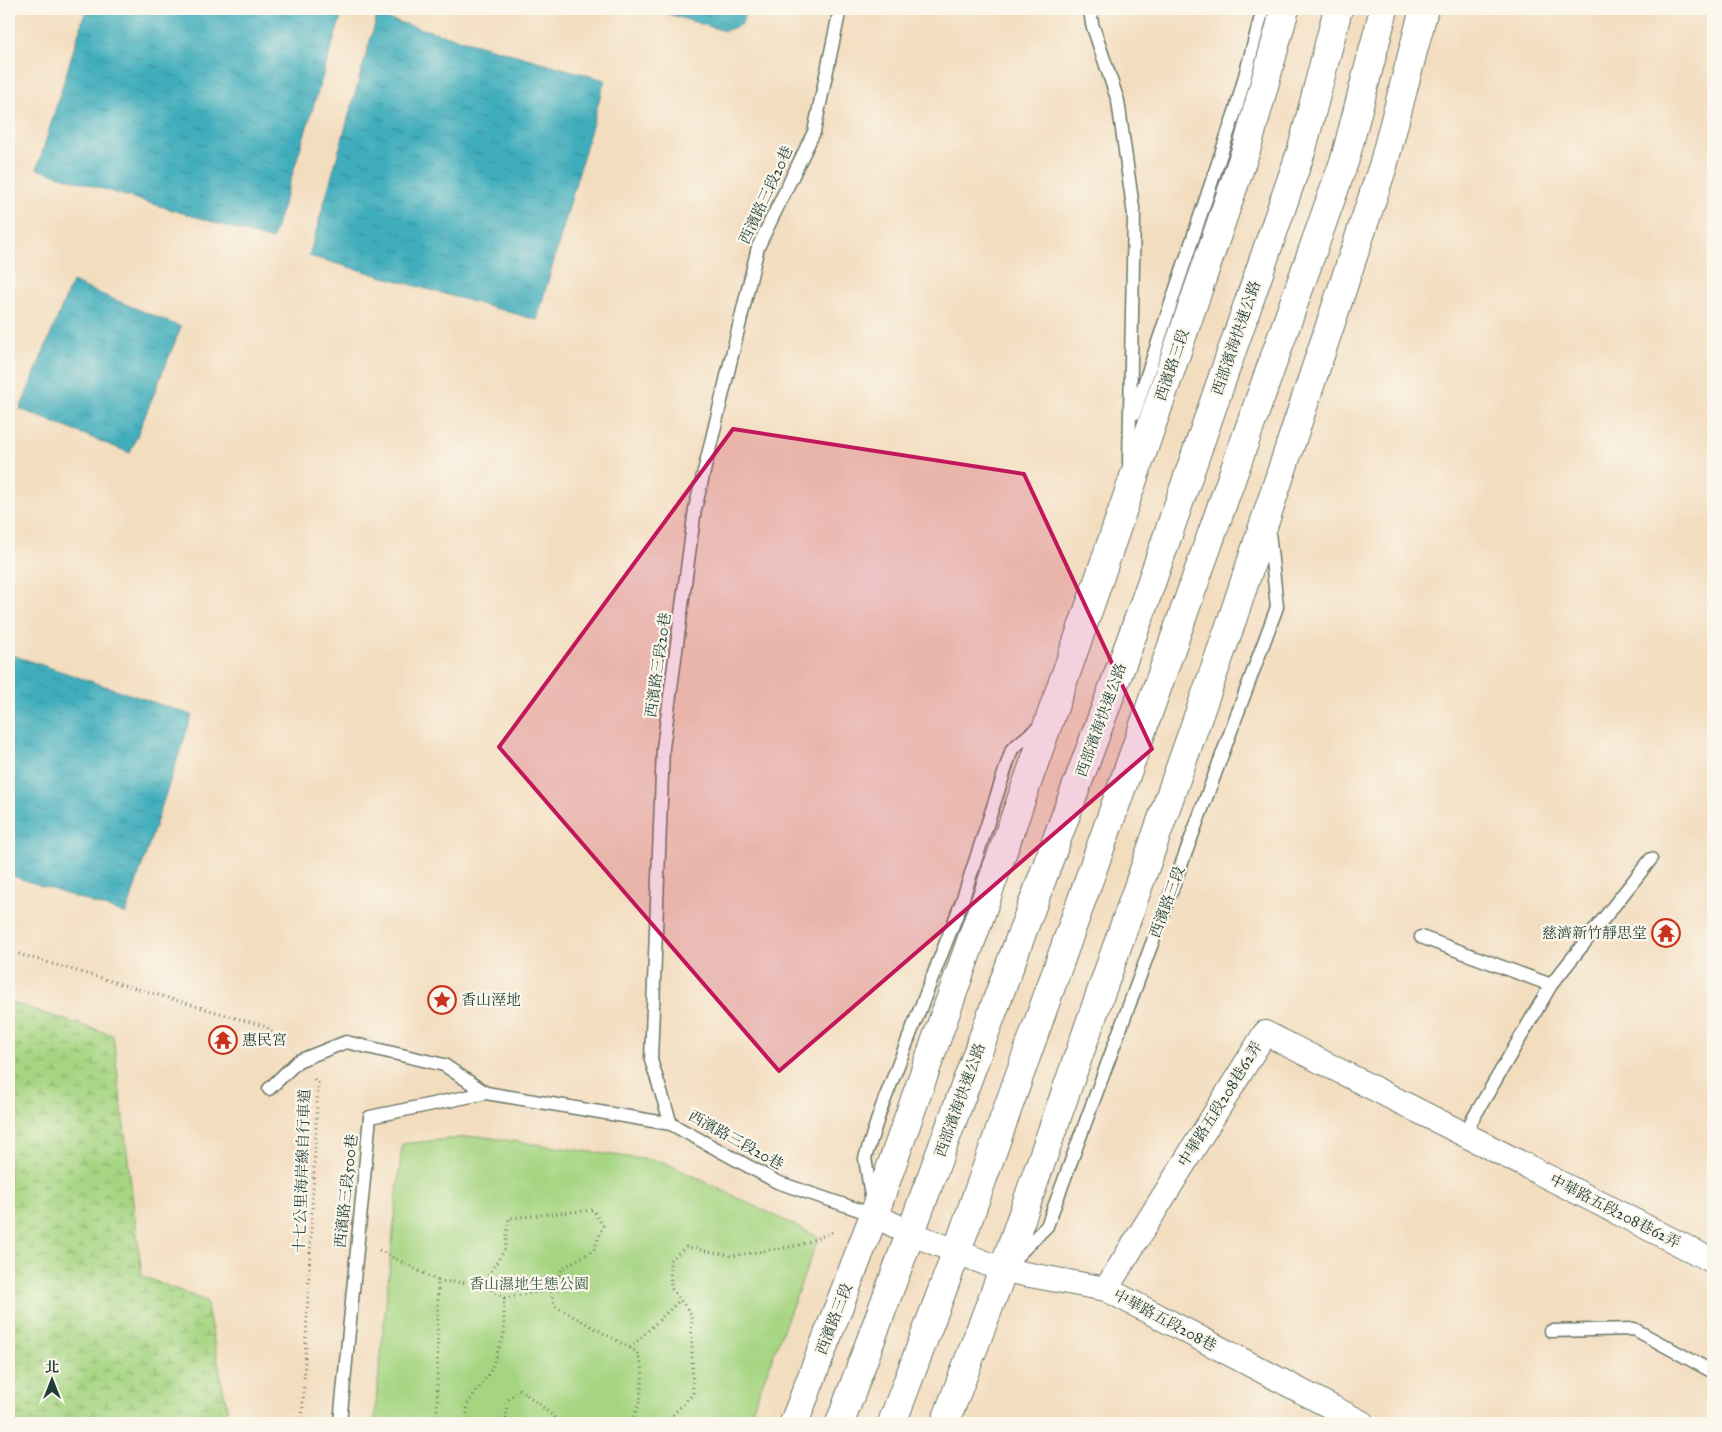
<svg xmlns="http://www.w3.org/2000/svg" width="1722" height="1432" font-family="'IM FELL Great Primer','Noto Serif TC',serif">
<defs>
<pattern id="wetland-marsh" width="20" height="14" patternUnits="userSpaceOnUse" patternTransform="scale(1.25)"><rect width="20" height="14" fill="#a6d582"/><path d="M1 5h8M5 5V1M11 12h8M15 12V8" fill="none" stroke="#87ae6b"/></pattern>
<pattern id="water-ripples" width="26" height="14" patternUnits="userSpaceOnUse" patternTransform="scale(1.25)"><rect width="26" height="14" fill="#3fadbc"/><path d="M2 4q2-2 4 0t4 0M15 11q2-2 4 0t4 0" fill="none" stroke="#348e9a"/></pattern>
</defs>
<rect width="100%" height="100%" fill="#fbf7ec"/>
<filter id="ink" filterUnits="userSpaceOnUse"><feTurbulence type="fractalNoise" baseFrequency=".02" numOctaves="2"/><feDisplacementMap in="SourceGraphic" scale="10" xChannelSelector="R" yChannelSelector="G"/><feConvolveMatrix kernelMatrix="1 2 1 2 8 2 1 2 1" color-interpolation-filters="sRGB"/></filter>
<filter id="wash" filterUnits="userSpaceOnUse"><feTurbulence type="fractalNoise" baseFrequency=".0096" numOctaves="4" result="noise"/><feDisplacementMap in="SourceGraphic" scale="20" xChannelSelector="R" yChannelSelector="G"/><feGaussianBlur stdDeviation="1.12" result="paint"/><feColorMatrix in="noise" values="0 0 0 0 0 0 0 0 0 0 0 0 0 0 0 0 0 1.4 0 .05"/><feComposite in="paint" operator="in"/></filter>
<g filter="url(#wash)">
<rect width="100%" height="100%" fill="#f3ddbf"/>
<path fill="url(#wetland-marsh)" stroke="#62895b" d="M9 1002 113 1035 142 1276 206 1301 230 1423H9Z"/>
<path fill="#a6d582" stroke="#62895b" d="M477 1136 664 1162 819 1237 747 1423H374L402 1144Z"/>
<path fill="url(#water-ripples)" stroke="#2f7578" d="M86 9H325L342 14 272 240 37 169Z
M651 9H746L742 24 725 31Z
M377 16 605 80 537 320 309 256Z
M72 282 181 327 130 453 20 409Z
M9 654 192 715 126 914 9 875Z"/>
</g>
<g filter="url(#ink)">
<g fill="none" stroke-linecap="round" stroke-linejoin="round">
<defs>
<path id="lane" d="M840 9 814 132 758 247 695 509 663 748 651 1060 671 1124 777 1182 874 1215 865 1158 881 1109 961 904 1012 749 1041 725
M1090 9 1092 24 1118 101 1134 215 1129 463
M1134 414 1236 109 1263 9
M1421 937 1551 985
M269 1089 298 1061 346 1042 444 1065 486 1093
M1464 1134 1551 985 1651 859
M1014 1259 1047 1226 1277 607 1269 532
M1551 1331 1634 1329 1713 1372
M340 1423 370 1117 486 1093 671 1124"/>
<path id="street" d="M874 1215 910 1233 1003 1270 1106 1289 1362 1423
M1106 1289 1265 1033 1713 1261"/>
<path id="primary" d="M794 1423 874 1215 1088 611 1248 144 1285 9
M945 1423 1003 1270 1230 626 1383 166 1424 9"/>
<path id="highway" d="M840 1423 1140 615 1302 149 1338 9
M892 1423 957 1251 1345 159 1384 9"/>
</defs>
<use href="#lane" stroke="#697565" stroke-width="15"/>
<use href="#street" stroke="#697565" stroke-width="26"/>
<use href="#primary" stroke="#697565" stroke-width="30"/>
<use href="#highway" stroke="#697565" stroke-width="30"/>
<path stroke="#697565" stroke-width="3" stroke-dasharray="1 4" stroke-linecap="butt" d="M9 951 267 1027 284 1046
M379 1250 438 1281 437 1423
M438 1281 483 1284 504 1298V1335L490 1372 467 1405V1423
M483 1284 505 1249 509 1218 593 1210 603 1226 594 1250 563 1268 550 1290 555 1306 637 1352 643 1370 640 1401 631 1423
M504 1298 550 1290
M630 1348 680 1300
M302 1423 318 1083 313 1078
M509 1423 506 1419 507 1401 519 1389 539 1404 561 1423
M667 1423 670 1418 693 1394 691 1314 671 1288 670 1260 686 1247 732 1256 801 1245 835 1231"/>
<use href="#lane" stroke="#fff" stroke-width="12"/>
<use href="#street" stroke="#fff" stroke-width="24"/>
<use href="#primary" stroke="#fff" stroke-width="28"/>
<use href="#highway" stroke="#fff" stroke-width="28"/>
</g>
</g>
<path fill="#c2185b" fill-opacity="0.2" stroke="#c2185b" stroke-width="4" stroke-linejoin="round" d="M733 429 1024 474 1152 749 779 1071 499 747Z"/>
<defs>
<symbol id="temple-ring" viewBox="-11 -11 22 22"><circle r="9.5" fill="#fbf7ec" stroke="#c8321e" stroke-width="1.5"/><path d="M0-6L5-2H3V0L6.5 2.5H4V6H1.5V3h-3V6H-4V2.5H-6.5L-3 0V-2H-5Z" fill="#c8321e"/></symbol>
<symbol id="sight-ring" viewBox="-11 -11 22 22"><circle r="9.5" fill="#fbf7ec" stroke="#c8321e" stroke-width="1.5"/><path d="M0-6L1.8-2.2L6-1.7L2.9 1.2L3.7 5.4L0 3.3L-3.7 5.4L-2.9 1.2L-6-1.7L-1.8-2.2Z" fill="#c8321e"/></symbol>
</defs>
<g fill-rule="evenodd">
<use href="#temple-ring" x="1650" y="917" width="32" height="32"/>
<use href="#sight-ring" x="426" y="984" width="32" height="32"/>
<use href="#temple-ring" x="207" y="1024" width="32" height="32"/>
</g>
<g text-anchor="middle" stroke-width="4.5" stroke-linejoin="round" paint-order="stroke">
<g font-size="15" fill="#1f3d34" stroke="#fbf7ec">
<text transform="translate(766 195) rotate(-65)" y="5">西濱路三段20巷</text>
<text transform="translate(1236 338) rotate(-71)" y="5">西部濱海快速公路</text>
<text transform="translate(1172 365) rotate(-71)" y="5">西濱路三段</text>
<text transform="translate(658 665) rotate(-82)" y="5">西濱路三段20巷</text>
<text transform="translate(1101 720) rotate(-70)" y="5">西部濱海快速公路</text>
<text transform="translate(1167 902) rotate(-70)" y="5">西濱路三段</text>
<text transform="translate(960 1100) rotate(-70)" y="5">西部濱海快速公路</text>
<text transform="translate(1220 1104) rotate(-58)" y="5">中華路五段208巷62弄</text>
<text transform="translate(736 1140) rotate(29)" y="5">西濱路三段20巷</text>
<text transform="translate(302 1171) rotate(-88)" y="5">十七公里海岸線自行車道</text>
<text transform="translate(346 1191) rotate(-84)" y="5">西濱路三段500巷</text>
<text transform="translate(1615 1211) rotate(27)" y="5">中華路五段208巷62弄</text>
<text transform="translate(834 1319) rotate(-69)" y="5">西濱路三段</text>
<text transform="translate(1165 1320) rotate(28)" y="5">中華路五段208巷</text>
</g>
<g font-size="15" fill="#1f3d34" stroke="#fbf7ec" text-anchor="start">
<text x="1647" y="938" text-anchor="end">慈濟新竹靜思堂</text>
<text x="461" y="1005">香山溼地</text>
<text x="242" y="1045">惠民宮</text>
</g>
<g font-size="15" fill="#3a5b44" stroke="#fbf7ec">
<text x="529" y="1289">香山濕地生態公園</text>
</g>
</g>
<rect width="1722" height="1432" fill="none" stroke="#fbf7ec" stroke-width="30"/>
<g transform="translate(52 1380)" stroke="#fbf7ec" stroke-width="4" paint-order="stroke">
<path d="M0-4L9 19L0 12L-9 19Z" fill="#1f3d34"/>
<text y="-8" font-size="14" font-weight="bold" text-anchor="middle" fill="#1f3d34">北</text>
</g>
</svg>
